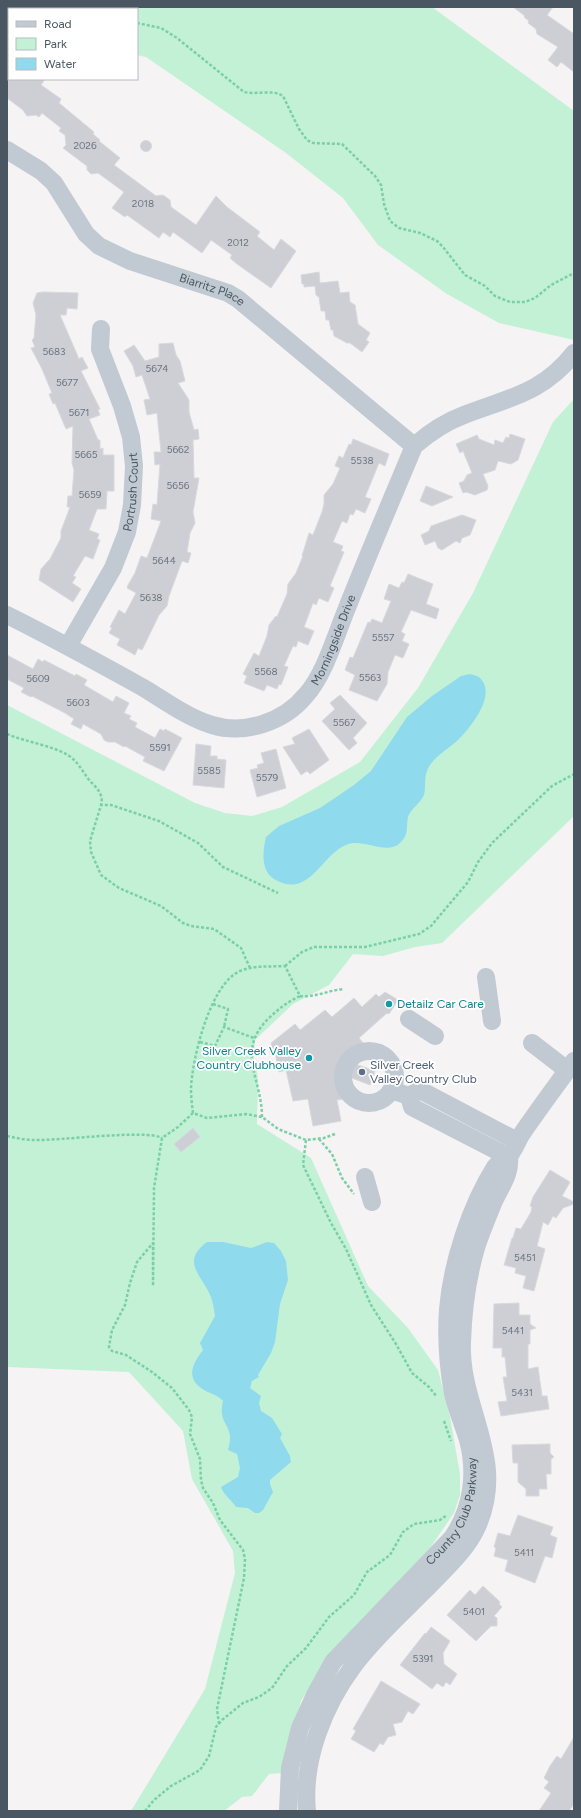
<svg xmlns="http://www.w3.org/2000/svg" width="581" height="1818" font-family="Figtree,sans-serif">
<rect width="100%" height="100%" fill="#f5f3f3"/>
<path fill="#c3f1d5" d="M26 7H432L574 111V340L499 323 447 294 378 245 343 198 286 153 146 57 137 55V9H28Z
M574 399V816L442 943 415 947 383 956 353 954 329 985 293 1004 255 1040 254 1057 258 1078 257 1124 311 1158 368 1286 408 1328 438 1370 450 1417 460 1474V1495L454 1513 430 1548 327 1661 301 1701 282 1773 269 1774 252 1796 242 1797 224 1811H131L205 1689 235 1573 233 1551 192 1479 183 1431 129 1372 7 1367V705L195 803 225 813 252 816 282 807 360 762 418 688 473 593 553 422Z"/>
<path fill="#90daee" d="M470 674C473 675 479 676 481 679 496 696 471 727 459 739 449 749 432 757 427 771 424 779 426 787 424 795 421 803 411 808 408 817 406 826 409 834 401 842 387 857 363 837 346 845 321 855 309 900 274 879 260 870 263 850 266 837L279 826 320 808 354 785 371 771 407 717 432 696 461 676Z
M207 1242H223L251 1248 267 1242 274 1243 281 1251 286 1261 288 1280 280 1304 275 1342 271 1353 258 1375 259 1377 252 1381 250 1388 261 1396 259 1403 261 1411 272 1418 282 1434 280 1438 290 1456 291 1462 270 1480V1484L273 1492 263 1510 259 1513H255L248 1508 236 1507C231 1499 225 1497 221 1487L238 1477 240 1468 237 1454 228 1450C229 1446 230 1442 230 1437 229 1422 218 1422 223 1401 218 1395 211 1394 204 1390 185 1379 192 1364 203 1350L200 1343 215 1316C214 1309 213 1303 211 1297 202 1275 180 1262 207 1242Z"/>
<path fill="#cdcfd5" stroke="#d7d9de" d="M513 7H553L547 15 574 34V72L561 62 557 67 548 60 558 47 537 34 536 29 528 23 529 21 524 17 525 16Z
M7 79H45L41 85 61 99 59 103 94 132 93 134 100 140 99 141 120 158 114 165 156 196 163 195 170 200 171 207 196 225 216 196 227 207 260 232 257 236 274 250 281 239 296 251 271 288 237 264 230 258 232 255 211 240 202 253 173 232 170 237 163 232 159 238 127 215 125 217 112 208 124 192 98 173 91 174 87 170V166L63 148 66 145 65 135 59 131 61 128 42 113 39 117 36 115 27 116 23 110 7 98Z
M140.5 146a5.5 5.5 0 1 1 11 0a5.5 5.5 0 1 1-11 0Z
M319 272 320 283 338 281 340 293 349 292 350 302 355 305 358 324 370 333 366 340 369 342 362 352 350 343H347L334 336 333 330H331L329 320H326L325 311H321L319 297 316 295 315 286 304 287V284H302L301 275Z
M43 292 78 293 77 309 67 308 66 315H60L79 359 82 357 88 368 81 371 100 409 98 410 100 415 89 419 98 440H100V449L103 448V455H114V491H107L106 509H97L89 530 99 534 97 539 100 540 93 559 85 556 73 576 76 577 72 583 81 589 73 602 39 580 41 569 50 559 61 538V531L70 507H67L68 496H72L74 470 72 463 73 426 66 429 55 403 53 404 49 394 52 393 42 369 31 348 35 347 32 340 34 338 36 315 33 303 37 293Z
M173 343 176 355 180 361 185 381 178 383 189 400V412L194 430 198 429 199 439 193 440 194 478H199L193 512 195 523 190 533 187 552 191 553 188 563 182 561 169 596 167 606 159 615 142 650 138 648 135 655 117 645 120 639 109 633 112 628 110 627 119 610 125 614 136 593 127 588 128 585 135 573 141 556 147 558 161 521 151 519 153 504 157 505 160 464 155 465 154 452H161L157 413 147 415 144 400 150 399 142 375 136 377 133 366 124 351 134 345 145 361 159 357V344Z
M510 434 525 439 518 460 511 464 498 461 495 470 483 474 488 486 487 490 475 495 466 492 463 493 459 483 464 481 467 475 472 473 463 451 460 453 456 444 477 435 479 439 494 445 495 440 503 443 506 437 509 438Z
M353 439 389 454 385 466 379 463 365 497 371 499 365 513 356 509 353 515 350 514 347 523 342 521 333 542 343 546 341 551 344 552 330 586 334 588 328 602 319 598 316 605 313 603 304 627 314 631 308 645 298 641 296 647 293 646 284 666 288 667 281 685 279 684 277 689 267 685 264 691 244 683 247 676 243 674 254 653 259 656 267 636 269 625 276 616 277 617 287 594 288 584 296 573 303 556H302L309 533 313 535 322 512 324 504V495L333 484 340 468 335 466 339 456 343 458 349 444 351 445Z
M426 486 453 497 432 506 420 501Z
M462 515 476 520 470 535 462 538 460 543 456 541 442 550 438 548 435 541 425 545 421 535 429 531 431 526Z
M408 574 433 584 426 604 439 609 436 619 411 610 401 632 405 634 402 641 409 644 403 658 395 655 388 672 387 684 377 701 349 690 355 675 345 670 350 657 353 658 368 622 370 623 372 619 382 623 391 601 384 599 389 584 399 588 402 582 404 583Z
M7 655 33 669 38 659 43 662 44 660 75 676 76 674 87 680 84 685 113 702 116 696 129 703 124 713 131 716 129 719 137 723 135 727 155 738 160 729 164 731 165 729 182 738 164 771 143 761 145 757 125 746 124 747 115 742H108L104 740 101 734 83 724 81 729 71 724 74 719 65 713 32 696 31 697 21 692 24 688 7 679Z
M340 695 367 723 353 738 357 743 349 750 322 721 335 709 330 703Z
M309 729 329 760 310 774 307 771 301 775 283 747 295 744 292 738Z
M196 744 211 746 210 756H217V759L226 760 224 788 193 785Z
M276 749 286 788 257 797 250 770 258 768 257 765 264 763 261 753Z
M385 992 398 1000 389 1014 387 1013 359 1038 363 1043 344 1060 375 1071 370 1085 339 1073 344 1099 337 1100 341 1121 313 1126 308 1099 293 1101 286 1070 279 1072 275 1052H273L271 1043 295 1024 300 1030 325 1010 332 1017 354 998 362 1007 376 994 379 997Z
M193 1128 200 1137 181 1152 174 1144Z
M550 1170 570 1182 562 1196 574 1202V1204L563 1208 556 1218 553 1216 548 1225 543 1222 537 1246 545 1249 534 1291 523 1288 526 1276 515 1273 516 1268 504 1265 512 1238H513L516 1228 521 1229 531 1212 532 1207 530 1206 533 1197Z
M519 1303V1315H530V1324L536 1328 530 1330V1344H528V1369L538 1367 542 1396H547L549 1409 501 1416 498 1402 507 1401 503 1377H507L505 1357H502V1348H493L494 1304Z
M550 1444V1453L554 1457 551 1459V1474H546L547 1489H539V1496H526V1489L518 1482V1463H513L512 1445Z
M518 1515 553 1527 550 1535 557 1538 552 1558 545 1556 535 1583 505 1571 508 1560 494 1556 496 1548 494 1547 498 1533 510 1536Z
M483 1586 500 1602 499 1604 502 1607 494 1616 497 1618V1626H491L476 1641 447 1615 470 1590 475 1595Z
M431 1627 450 1641 443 1653 444 1664 457 1674 450 1685 446 1682 443 1687 437 1683 432 1689 400 1665 425 1633 426 1634Z
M381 1681 420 1704 413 1714 408 1711 402 1722 393 1724 396 1735 388 1737 383 1745 380 1743 374 1752 351 1739 356 1731 353 1729Z
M574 1737V1804L569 1811H539L551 1793 544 1788 549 1782 544 1778 550 1766 557 1756 561 1759Z"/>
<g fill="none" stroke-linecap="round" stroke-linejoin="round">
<path stroke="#7ad0a6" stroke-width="2.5" stroke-dasharray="3 2" stroke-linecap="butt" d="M68 7 73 9
M137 23 161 28 177 38 244 92C256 95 273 89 283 96L299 129 307 140 313 143 342 144 375 176 381 185 384 204 390 221 399 228 420 233 437 241 443 247 465 275 485 286 495 296 510 302H525L535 298 551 285 574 273
M7 734C25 742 61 747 73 759 80 765 84 774 90 781 97 788 104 795 101 805
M285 966 302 952 314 947H365L419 934 431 926 468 882 478 862 492 843 552 786 574 774
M250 968 241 948 224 936 214 929 191 926 183 923 161 906 119 888 101 875 91 852 90 841 101 805H111L159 821 198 843 223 867 278 893
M213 1004 228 1009 224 1027
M200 1042 215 1046 224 1027 254 1038
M193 1113C192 1105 191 1097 191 1089 192 1059 210 984 240 971 254 965 269 967 285 966L300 996C314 998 329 990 344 989
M262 1117C262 1079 236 1052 267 1020 277 1010 287 1002 300 996
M335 1134 324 1138 306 1140 303 1165 331 1223 346 1249 371 1305 396 1344 412 1373 429 1387 437 1397
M7 1136C16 1138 25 1140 34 1140 58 1141 147 1129 162 1138
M319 1139 332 1154 342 1178 354 1194
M444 1421 451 1441
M219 1724 217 1709 244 1578 245 1559 243 1550 220 1520 213 1503 203 1488 201 1480 200 1459 190 1434 192 1417 189 1410 172 1388 152 1372 126 1355 112 1351 109 1347 112 1330 125 1305 130 1283 137 1262 153 1243V1286L154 1188 162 1138 178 1127 193 1113 207 1118 246 1114 262 1117 278 1129 306 1140
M145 1811 154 1800 171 1786 200 1770 209 1756 216 1727 222 1720 243 1703 259 1697 272 1688 287 1666 306 1648 329 1617 354 1595 367 1572 390 1555 403 1532 414 1524 440 1520 447 1515"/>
<g stroke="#c1cad2" stroke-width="18">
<path id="s1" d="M7 150 41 171 54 183 86 234 99 246 130 261 228 293 238 299 414 446"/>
<path id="s2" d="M7 615C53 638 97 662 142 687 164 700 188 718 212 725 245 735 284 722 306 695 324 675 335 638 345 613 367 557 391 501 414 446 429 433 445 422 464 415 508 398 543 393 574 353"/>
<path id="s3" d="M68 646 113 568 127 532 132 505 134 466 131 437 122 406 100 349 101 329"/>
<path d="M486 977 492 1021"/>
<path d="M409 1019 435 1036"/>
<path d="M532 1043 567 1070"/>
<circle cx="369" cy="1077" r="26"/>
<path d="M391 1090 409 1096 420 1090 517 1141"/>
<path d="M409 1096 412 1107 509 1157"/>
<path d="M365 1177 372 1202"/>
<path id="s4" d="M288 1811 290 1768 300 1728 315 1695 333 1662 452 1538C472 1509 477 1474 468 1440 463 1424 457 1410 453 1394 448 1366 446 1338 448 1309 452 1263 470 1207 495 1167 499 1162 505 1161 509 1156 514 1150 517 1142 521 1135 538 1110 556 1086 574 1061"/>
<path d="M307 1811C302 1760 324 1705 354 1665 375 1637 402 1613 427 1588 445 1569 466 1551 477 1527 508 1458 459 1408 462 1342 463 1310 467 1279 476 1248 481 1232 488 1216 494 1201 501 1186 511 1174 509 1157"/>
</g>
</g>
<g fill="#0f9aa8" stroke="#fff" stroke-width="1.5">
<circle cx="389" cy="1004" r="4"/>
<circle cx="309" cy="1058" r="4"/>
</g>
<circle fill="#5c6f8a" stroke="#fff" stroke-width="1.5" cx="362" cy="1072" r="4"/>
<g text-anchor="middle" stroke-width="3.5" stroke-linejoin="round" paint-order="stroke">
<g font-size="10" fill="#6b747e">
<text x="85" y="149">2026</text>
<text x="143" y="207">2018</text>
<text x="238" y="246">2012</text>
<text x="54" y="355">5683</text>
<text x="157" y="372">5674</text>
<text x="67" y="386">5677</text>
<text x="79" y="416">5671</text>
<text x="178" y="453">5662</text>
<text x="86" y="458">5665</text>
<text x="362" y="464">5538</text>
<text x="178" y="489">5656</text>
<text x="90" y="498">5659</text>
<text x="164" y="564">5644</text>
<text x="151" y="601">5638</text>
<text x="383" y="641">5557</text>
<text x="266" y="675">5568</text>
<text x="370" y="681">5563</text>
<text x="38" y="682">5609</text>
<text x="78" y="706">5603</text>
<text x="344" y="726">5567</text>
<text x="160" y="751">5591</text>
<text x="209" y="774">5585</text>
<text x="267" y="781">5579</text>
<text x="525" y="1261">5451</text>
<text x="513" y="1334">5441</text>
<text x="522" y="1396">5431</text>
<text x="524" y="1556">5411</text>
<text x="474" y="1615">5401</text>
<text x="423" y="1662">5391</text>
</g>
<g font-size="12" fill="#4a5661" stroke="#fff">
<text dy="4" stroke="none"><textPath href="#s1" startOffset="257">Biarritz Place</textPath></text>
<text dy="4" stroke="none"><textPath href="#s3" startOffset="169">Portrush Court</textPath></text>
<text dy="4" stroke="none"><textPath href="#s2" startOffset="399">Morningside Drive</textPath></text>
<text dy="4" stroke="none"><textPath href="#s4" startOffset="355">Country Club Parkway</textPath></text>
</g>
<g font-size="12" fill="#0d838f" stroke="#fff" text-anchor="start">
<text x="397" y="1008">Detailz Car Care</text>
<text x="301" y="1055" text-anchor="end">Silver Creek Valley<tspan x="301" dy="14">Country Clubhouse</tspan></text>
</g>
<g font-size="12" fill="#4e5e75" stroke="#fff" text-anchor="start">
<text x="370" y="1069">Silver Creek<tspan x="370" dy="14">Valley Country Club</tspan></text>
</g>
</g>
<rect width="581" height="1818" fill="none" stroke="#4a5661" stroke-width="16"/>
<rect x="8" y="8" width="130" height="72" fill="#ffffff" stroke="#b7bbc0"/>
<rect x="16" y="21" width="20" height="6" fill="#c1cad2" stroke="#b7bbc0"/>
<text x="44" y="28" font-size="12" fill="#4a5661">Road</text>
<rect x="16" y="38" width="20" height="12" fill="#c3f1d5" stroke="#b7bbc0"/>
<text x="44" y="48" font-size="12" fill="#4a5661">Park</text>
<rect x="16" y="58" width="20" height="12" fill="#90daee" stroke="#b7bbc0"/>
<text x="44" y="68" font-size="12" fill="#4a5661">Water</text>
</svg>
